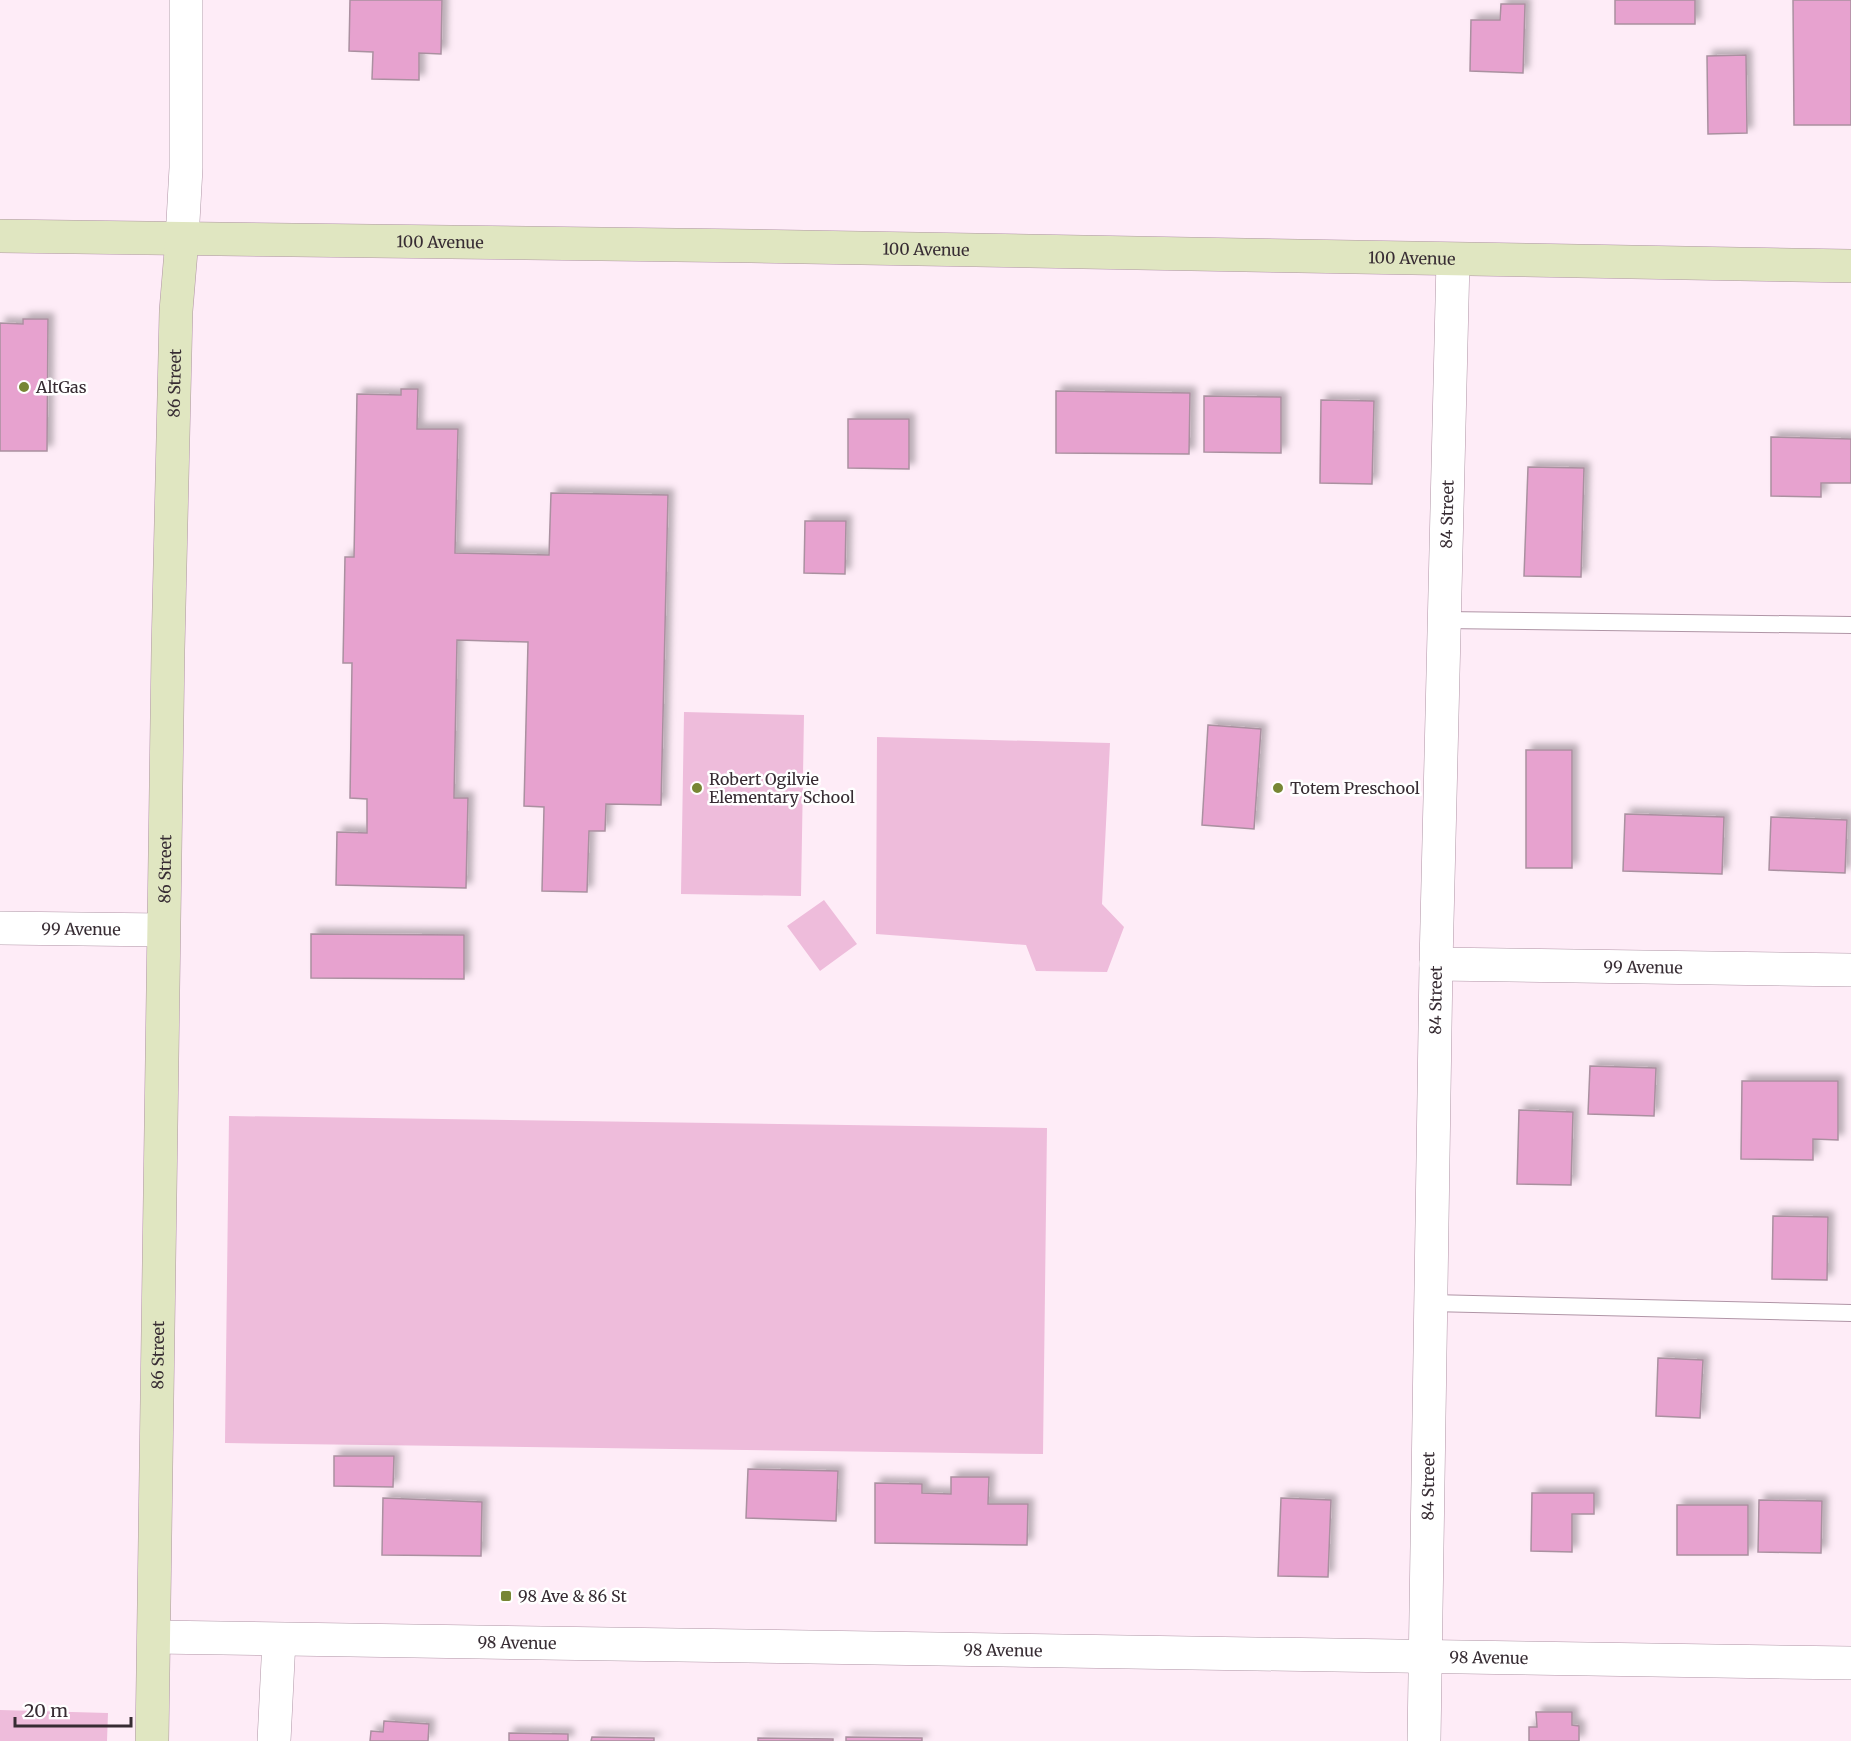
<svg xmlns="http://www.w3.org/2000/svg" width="1851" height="1741" font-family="Merriweather,serif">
<defs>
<filter id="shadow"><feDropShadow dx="5.5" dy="-5.5" stdDeviation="3" flood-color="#0004"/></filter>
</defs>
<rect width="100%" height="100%" fill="#feecf7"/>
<path fill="#eebcdb" d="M684 712 804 715 801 896 681 894Z
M877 737 1110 743 1102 904 1124 927 1107 972 1036 971 1026 945 876 934Z
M824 900 857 944 820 971 787 926Z
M229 1116 1047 1128 1043 1454 225 1443Z
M0 1710 108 1713 107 1741H0Z"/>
<path fill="#e7a2cf" stroke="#aa90a0" stroke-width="1.5" filter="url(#shadow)" d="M350 0H442L441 54 419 53V80L372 79 373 52 349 51Z
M1615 0H1695V24H1615Z
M1793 0H1851V125H1794Z
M1501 4H1525L1523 73 1470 71 1471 20H1500Z
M1746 55 1747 133 1708 134 1707 56Z
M23 319H48L47 451H0V323L23 324Z
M401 389H418L417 429H458L455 553 549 555 551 493 668 495 661 805 606 804 605 831H589L587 892 542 891 544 807 524 806 528 642 457 640 454 798H468L466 888 336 885 337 832 367 833V799L350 798 352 663H343L345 557H354L357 394 401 395Z
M1056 391 1190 393 1189 454 1056 453Z
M1204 396 1281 397V453L1204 452Z
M1321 400 1374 401 1372 484 1320 483Z
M848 419H909V469L848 468Z
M1771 437 1851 439V483H1821V497L1771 496Z
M1528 467 1584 468 1581 577 1524 576Z
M805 521H846L845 574 804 573Z
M1208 725 1261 729 1254 829 1202 825Z
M1526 750H1572V868H1526Z
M1625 814 1724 817 1722 874 1623 871Z
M1771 817 1847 820 1845 873 1769 870Z
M311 934 464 935V979L311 978Z
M1590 1066 1656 1068 1654 1116 1588 1114Z
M1742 1081H1838V1140L1813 1139V1160L1741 1159Z
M1519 1110 1573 1112 1571 1185 1517 1184Z
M1773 1216 1828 1217 1827 1280 1772 1279Z
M1658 1358 1703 1360 1700 1418 1656 1416Z
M334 1456H394L393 1487 334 1486Z
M748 1469 838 1471 836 1521 746 1518Z
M951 1477H989L988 1504H1028L1027 1545 875 1543V1483L922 1484V1493L951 1494Z
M1532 1493H1594V1514H1572V1552L1531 1551Z
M383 1498 482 1502 481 1556 382 1555Z
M1281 1498 1331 1500 1328 1577 1278 1576Z
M1759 1500 1822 1501 1821 1553 1758 1552Z
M1677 1505H1748V1555H1677Z
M1536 1712H1572V1725L1579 1726V1741H1529V1727H1537Z
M384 1721 429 1724 428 1741H370L371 1731 383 1732Z
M509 1733 568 1734V1741H509Z
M592 1737 654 1738V1741H591Z
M846 1737 922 1738V1741H846Z
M758 1738 833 1739V1741H758Z"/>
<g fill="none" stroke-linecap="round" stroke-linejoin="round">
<defs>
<path id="service" d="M1444 620 1851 625
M1431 1303 1851 1313"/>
<g id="minor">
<path id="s1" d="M0 928 163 930"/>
<path id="s2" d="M1436 964 1851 970"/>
<path id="s3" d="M154 1637 1851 1663"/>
<path d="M274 1741 279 1640"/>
<path id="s4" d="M1424 1741 1436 964 1453 260"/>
</g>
<path id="tertiary" d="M182 239 186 168V0"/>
<g id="secondary">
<path id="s5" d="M0 236 751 246 1851 266"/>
<path id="s6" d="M152 1741 168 650 176 311 182 239"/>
</g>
</defs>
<use href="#service" stroke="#b095a6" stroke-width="18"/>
<use href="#minor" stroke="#b095a6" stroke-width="34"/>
<use href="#tertiary" stroke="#b095a6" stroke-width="34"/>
<use href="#secondary" stroke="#b095a6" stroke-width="34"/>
<use href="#service" stroke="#fff" stroke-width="16"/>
<use href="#minor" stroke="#fff" stroke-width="33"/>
<use href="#tertiary" stroke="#fff" stroke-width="33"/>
<use href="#secondary" stroke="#e0e6c1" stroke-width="33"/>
</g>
<g fill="#778634" stroke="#fff" stroke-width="2">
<circle cx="24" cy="387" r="6"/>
<circle cx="697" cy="788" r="6"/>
<circle cx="1278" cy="788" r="6"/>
<rect x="500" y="1590" width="12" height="12" rx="3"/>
</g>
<g text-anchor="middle" stroke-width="5" stroke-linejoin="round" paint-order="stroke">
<g font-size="16" fill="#372c33" stroke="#fff">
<text dy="6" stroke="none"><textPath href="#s5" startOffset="440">100 Avenue</textPath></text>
<text dy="6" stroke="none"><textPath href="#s5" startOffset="926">100 Avenue</textPath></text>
<text dy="6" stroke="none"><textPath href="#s5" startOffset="1412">100 Avenue</textPath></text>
<text dy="6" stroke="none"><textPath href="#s6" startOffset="1358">86 Street</textPath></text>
<text dy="6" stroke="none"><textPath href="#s4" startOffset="1227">84 Street</textPath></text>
<text dy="6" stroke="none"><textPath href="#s6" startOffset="872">86 Street</textPath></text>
<text dy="6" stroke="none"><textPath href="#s1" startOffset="81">99 Avenue</textPath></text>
<text dy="6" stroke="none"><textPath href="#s2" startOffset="207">99 Avenue</textPath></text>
<text dy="6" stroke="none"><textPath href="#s4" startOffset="741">84 Street</textPath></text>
<text dy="6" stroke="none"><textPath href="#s6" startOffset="386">86 Street</textPath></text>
<text dy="6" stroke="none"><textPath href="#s4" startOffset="255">84 Street</textPath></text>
<text dy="6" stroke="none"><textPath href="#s3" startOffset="363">98 Avenue</textPath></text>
<text dy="6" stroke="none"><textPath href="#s3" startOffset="849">98 Avenue</textPath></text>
<text dy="6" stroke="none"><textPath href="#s3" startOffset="1335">98 Avenue</textPath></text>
</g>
<g font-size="16" fill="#372c33" stroke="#fff" text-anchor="start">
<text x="36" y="393">AltGas</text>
<text x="709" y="785">Robert Ogilvie<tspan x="709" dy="18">Elementary School</tspan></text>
<text x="1290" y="794">Totem Preschool</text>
<text x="518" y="1602">98 Ave &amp; 86 St</text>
</g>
</g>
<path d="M15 1717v9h116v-9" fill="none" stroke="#372c33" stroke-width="3"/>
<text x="24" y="1717" font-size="18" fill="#372c33" stroke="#ffffff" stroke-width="4.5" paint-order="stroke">20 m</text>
</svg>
